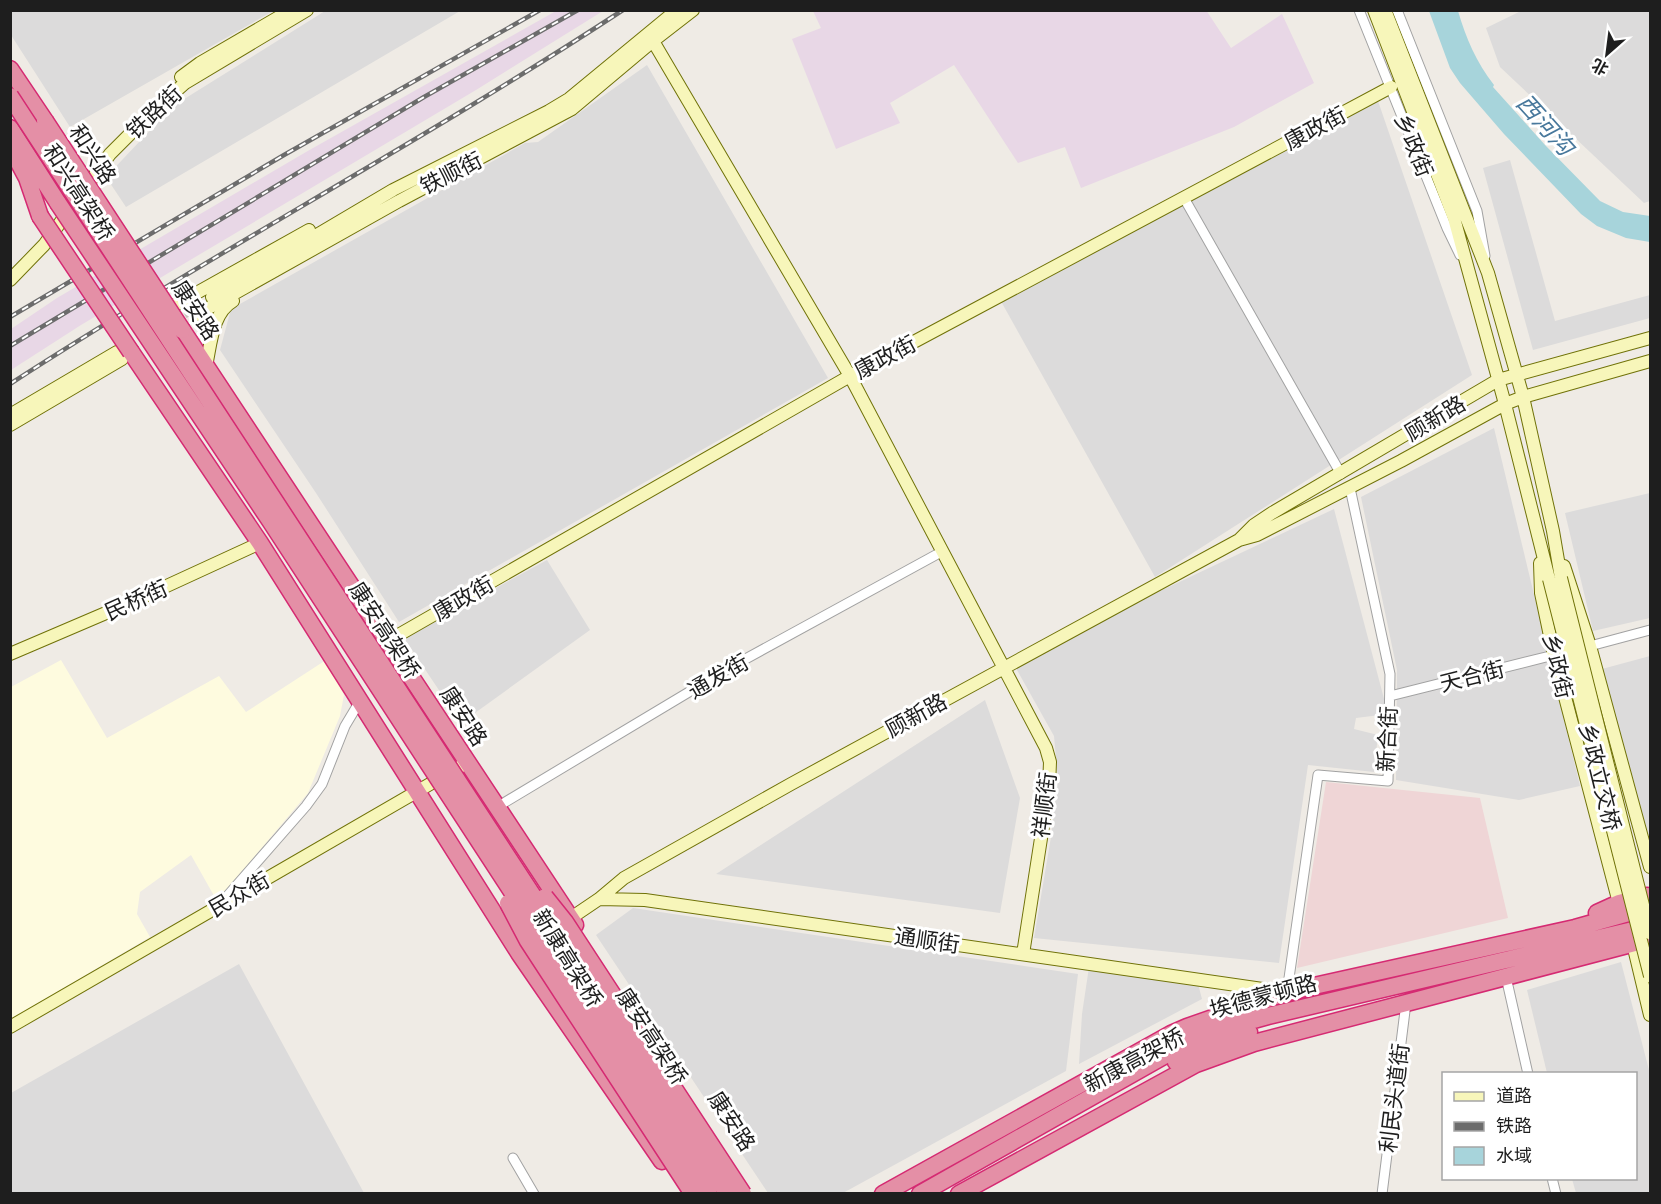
<svg xmlns="http://www.w3.org/2000/svg" width="1661" height="1204" font-family="'Exo 2','Noto Sans SC',sans-serif">
<rect width="100%" height="100%" fill="#efebe5"/>
<path fill="#dcdbdb" d="M10 11 11 10 273 11 70 127 11 35Z
M325 11H460L126 207 106 177 173 106Z
M1521 11H1650V201L1644 203 1500 67 1486 28Z
M647 65 828 378 399 622 316 493 220 350 231 309 525 143 538 142Z
M1377 98 1472 375 1155 577 998 296Z
M1510 160 1555 321 1650 295V318L1533 350 1483 168Z
M1494 428 1580 786 1519 800 1396 780 1397 670 1361 497Z
M1650 493V618L1593 631 1565 513Z
M1334 509 1388 714 1356 718 1354 729 1378 735 1374 772 1308 765 1279 963 1034 938 1051 837 1058 780 1056 757 1054 736 1012 661Z
M547 560 590 630 461 723 404 638Z
M1650 656V843L1602 669Z
M985 700 1020 798 1000 913 716 874Z
M633 908 1078 974 1066 1071 843 1193H768L596 935Z
M1621 962 1650 1074V1193H1576L1572 1179 1636 1178V1074L1547 1073 1527 990Z
M239 964 364 1193H11V1093Z
M1089 967 1197 980 1202 999 1079 1064 1082 1014Z"/>
<path fill="#efd5d6" d="M1326 782 1480 798 1508 918 1297 968Z"/>
<path fill="#e8d7e6" d="M1206 10 1231 48 1282 14 1314 83 1234 127 1081 188 1065 147 1018 163 954 65 890 103 900 123 836 149 792 39 821 28 813 11Z
M556 11H603L476 90 81 325 11 370V329L57 298 306 152Z"/>
<path fill="#fefbdf" d="M61 660 107 738 219 676 246 712 326 660 344 695 340 716 308 793 217 901 191 855 140 892 137 914 150 937 11 1019V687Z"/>
<path fill="#a7d4db" d="M1429 11H1458C1466 38 1476 62 1494 85L1493 87 1545 145 1600 201 1623 212 1650 216V242L1626 238 1597 226 1581 214 1504 134 1460 83 1450 68Z"/>
<g fill="none" stroke-linecap="round" stroke-linejoin="round">
<path stroke="#c5c2bd" stroke-width="12" stroke-dasharray="12 6" stroke-linecap="butt" d="M168 322 190 309"/>
<defs>
<path id="street" d="M1359 10 1447 228 1460 255
M1397 10 1477 211 1485 256
M1184 198 1341 474
M1590 646 1650 630
M1390 696 1554 655
M497 807 729 668 943 551
M222 902 306 806 322 784 345 726 360 701
M1506 977 1528 1074
M1287 992 1318 775 1388 781 1390 674 1350 488
M513 1158 534 1194
M1552 1178 1556 1194
M1382 1194 1406 1003"/>
<path id="secondary" d="M1374 10 1454 218 1505 404 1549 579
M1385 10 1488 273 1523 397 1553 531 1561 578
M653 41 850 376 1046 748 1050 762 1049 787 1023 954
M181 77 200 63 291 10
M84 190 110 154 151 113 185 83 307 10
M10 280 44 245 70 209
M212 297 393 190 549 111 569 99 677 10
M168 309 309 230
M196 315 399 201 572 109 653 41 693 10
M206 366C211 344 212 313 233 301
M15 412 117 352
M10 425 122 359
M1240 539 1254 525 1272 513 1498 380 1650 338
M1540 563 1541 593 1554 655 1619 903
M1564 566 1590 646 1650 867
M388 641 850 376 1391 87
M10 654 134 601 260 543
M599 899 624 878 791 784 1239 540 1257 535 1401 461 1505 404 1523 397 1650 361
M565 922 599 899 645 900 1284 992
M1633 944 1650 1015
M10 1027 468 762"/>
<path id="highway" d="M10 69 45 121
M10 128 58 203
M11 148 27 178 40 216
M182 330 575 925
M131 352 260 543 519 953 662 1161
M1597 913 1619 903 1647 896
M1176 1062 1220 1041 1249 1032
M883 1194 1171 1034 1187 1027 1287 992 1575 928 1650 907
M920 1194 1185 1044 1221 1029 1268 1016 1650 926
M959 1194 1196 1064 1254 1043 1650 939"/>
</defs>
<use href="#street" stroke="#a2a2a2" stroke-width="11"/>
<use href="#secondary" stroke="#707208" stroke-width="14"/>
<use href="#highway" stroke="#d52a72" stroke-width="19"/>
<use href="#street" stroke="#fff" stroke-width="9"/>
<use href="#secondary" stroke="#f7f6ba" stroke-width="12"/>
<use href="#highway" stroke="#e48fa6" stroke-width="16"/>
<defs>
<path id="rail" d="M10 317 284 155 540 10
M10 346 424 97 578 10
M10 384C211 254 423 141 623 10"/>
</defs>
<use href="#rail" stroke="#6c6c6c" stroke-width="4.5"/>
<use href="#rail" stroke="#fff" stroke-width="2" stroke-dasharray="7" stroke-linecap="butt"/>
<defs>
<path id="secondary-bridge" d="M1561 578 1650 933
M1549 579 1650 976"/>
<path id="highway-bridge" d="M10 96 728 1194
M45 121 182 330
M58 203 271 522 709 1194
M40 216 131 352
M545 897 565 922 743 1194
M508 903 528 941 693 1194"/>
</defs>
<use href="#secondary-bridge" stroke="#707208" stroke-width="14" stroke-linecap="butt"/>
<use href="#highway-bridge" stroke="#d52a72" stroke-width="19" stroke-linecap="butt"/>
<use href="#secondary-bridge" stroke="#f7f6ba" stroke-width="12"/>
<use href="#highway-bridge" stroke="#e48fa6" stroke-width="16"/>
</g>
<g text-anchor="middle" stroke-width="6" stroke-linejoin="round" paint-order="stroke">
<g font-size="22" fill="#1e1e1e" stroke="#fff">
<text transform="translate(154 112) rotate(-43)" y="8">铁路街</text>
<text transform="translate(1315 128) rotate(-28)" y="8">康政街</text>
<text transform="translate(1414 145) rotate(68)" y="8">乡政街</text>
<text transform="translate(93 154) rotate(57)" y="8">和兴路</text>
<text transform="translate(451 173) rotate(-27)" y="8">铁顺街</text>
<text transform="translate(79 192) rotate(57)" y="8">和兴高架桥</text>
<text transform="translate(196 310) rotate(57)" y="8">康安路</text>
<text transform="translate(885 357) rotate(-28)" y="8">康政街</text>
<text transform="translate(1435 418) rotate(-31)" y="8">顾新路</text>
<text transform="translate(463 598) rotate(-30)" y="8">康政街</text>
<text transform="translate(136 600) rotate(-24)" y="8">民桥街</text>
<text transform="translate(385 630) rotate(57)" y="8">康安高架桥</text>
<text transform="translate(1558 666) rotate(77)" y="8">乡政街</text>
<text transform="translate(718 676) rotate(-30)" y="8">通发街</text>
<text transform="translate(1472 676) rotate(-14)" y="8">天合街</text>
<text transform="translate(916 715) rotate(-29)" y="8">顾新路</text>
<text transform="translate(464 716) rotate(57)" y="8">康安路</text>
<text transform="translate(1387 739) rotate(-87)" y="8">新合街</text>
<text transform="translate(1600 777) rotate(76)" y="8">乡政立交桥</text>
<text transform="translate(1044 805) rotate(-83)" y="8">祥顺街</text>
<text transform="translate(239 894) rotate(-30)" y="8">民众街</text>
<text transform="translate(927 940) rotate(8)" y="8">通顺街</text>
<text transform="translate(568 958) rotate(58)" y="8">新康高架桥</text>
<text transform="translate(1263 996) rotate(-15)" y="8">埃德蒙顿路</text>
<text transform="translate(652 1036) rotate(57)" y="8">康安高架桥</text>
<text transform="translate(1134 1060) rotate(-28)" y="8">新康高架桥</text>
<text transform="translate(1394 1098) rotate(-83)" y="8">利民头道街</text>
<text transform="translate(732 1121) rotate(57)" y="8">康安路</text>
</g>
<g font-size="24" font-style="italic" fill="#48789c" stroke="#fff">
<text transform="translate(1545 125) rotate(48)" y="8">西河沟</text>
</g>
</g>
<rect width="1661" height="1204" fill="none" stroke="#1e1e1e" stroke-width="24"/>
<rect x="1442" y="1072" width="195" height="108" fill="#ffffff" stroke="#a5a5a5" stroke-width="1.5"/>
<rect x="1454" y="1092" width="30" height="9" fill="#f7f6ba" stroke="#a5a5a5" stroke-width="1.5"/>
<text x="1496" y="1102" font-size="18" fill="#1e1e1e">道路</text>
<rect x="1454" y="1122" width="30" height="9" fill="#6c6c6c" stroke="#a5a5a5" stroke-width="1.5"/>
<text x="1496" y="1132" font-size="18" fill="#1e1e1e">铁路</text>
<rect x="1454" y="1147" width="30" height="18" fill="#a7d4db" stroke="#a5a5a5" stroke-width="1.5"/>
<text x="1496" y="1162" font-size="18" fill="#1e1e1e">水域</text>
<g transform="translate(1607 54) rotate(208)" stroke="#ffffff" stroke-width="4.5" paint-order="stroke">
<path d="M0-4.5L10 22L0 15L-10 22Z" fill="#1e1e1e"/>
<text y="-9" font-size="16" font-weight="bold" text-anchor="middle" fill="#1e1e1e">北</text>
</g>
</svg>
